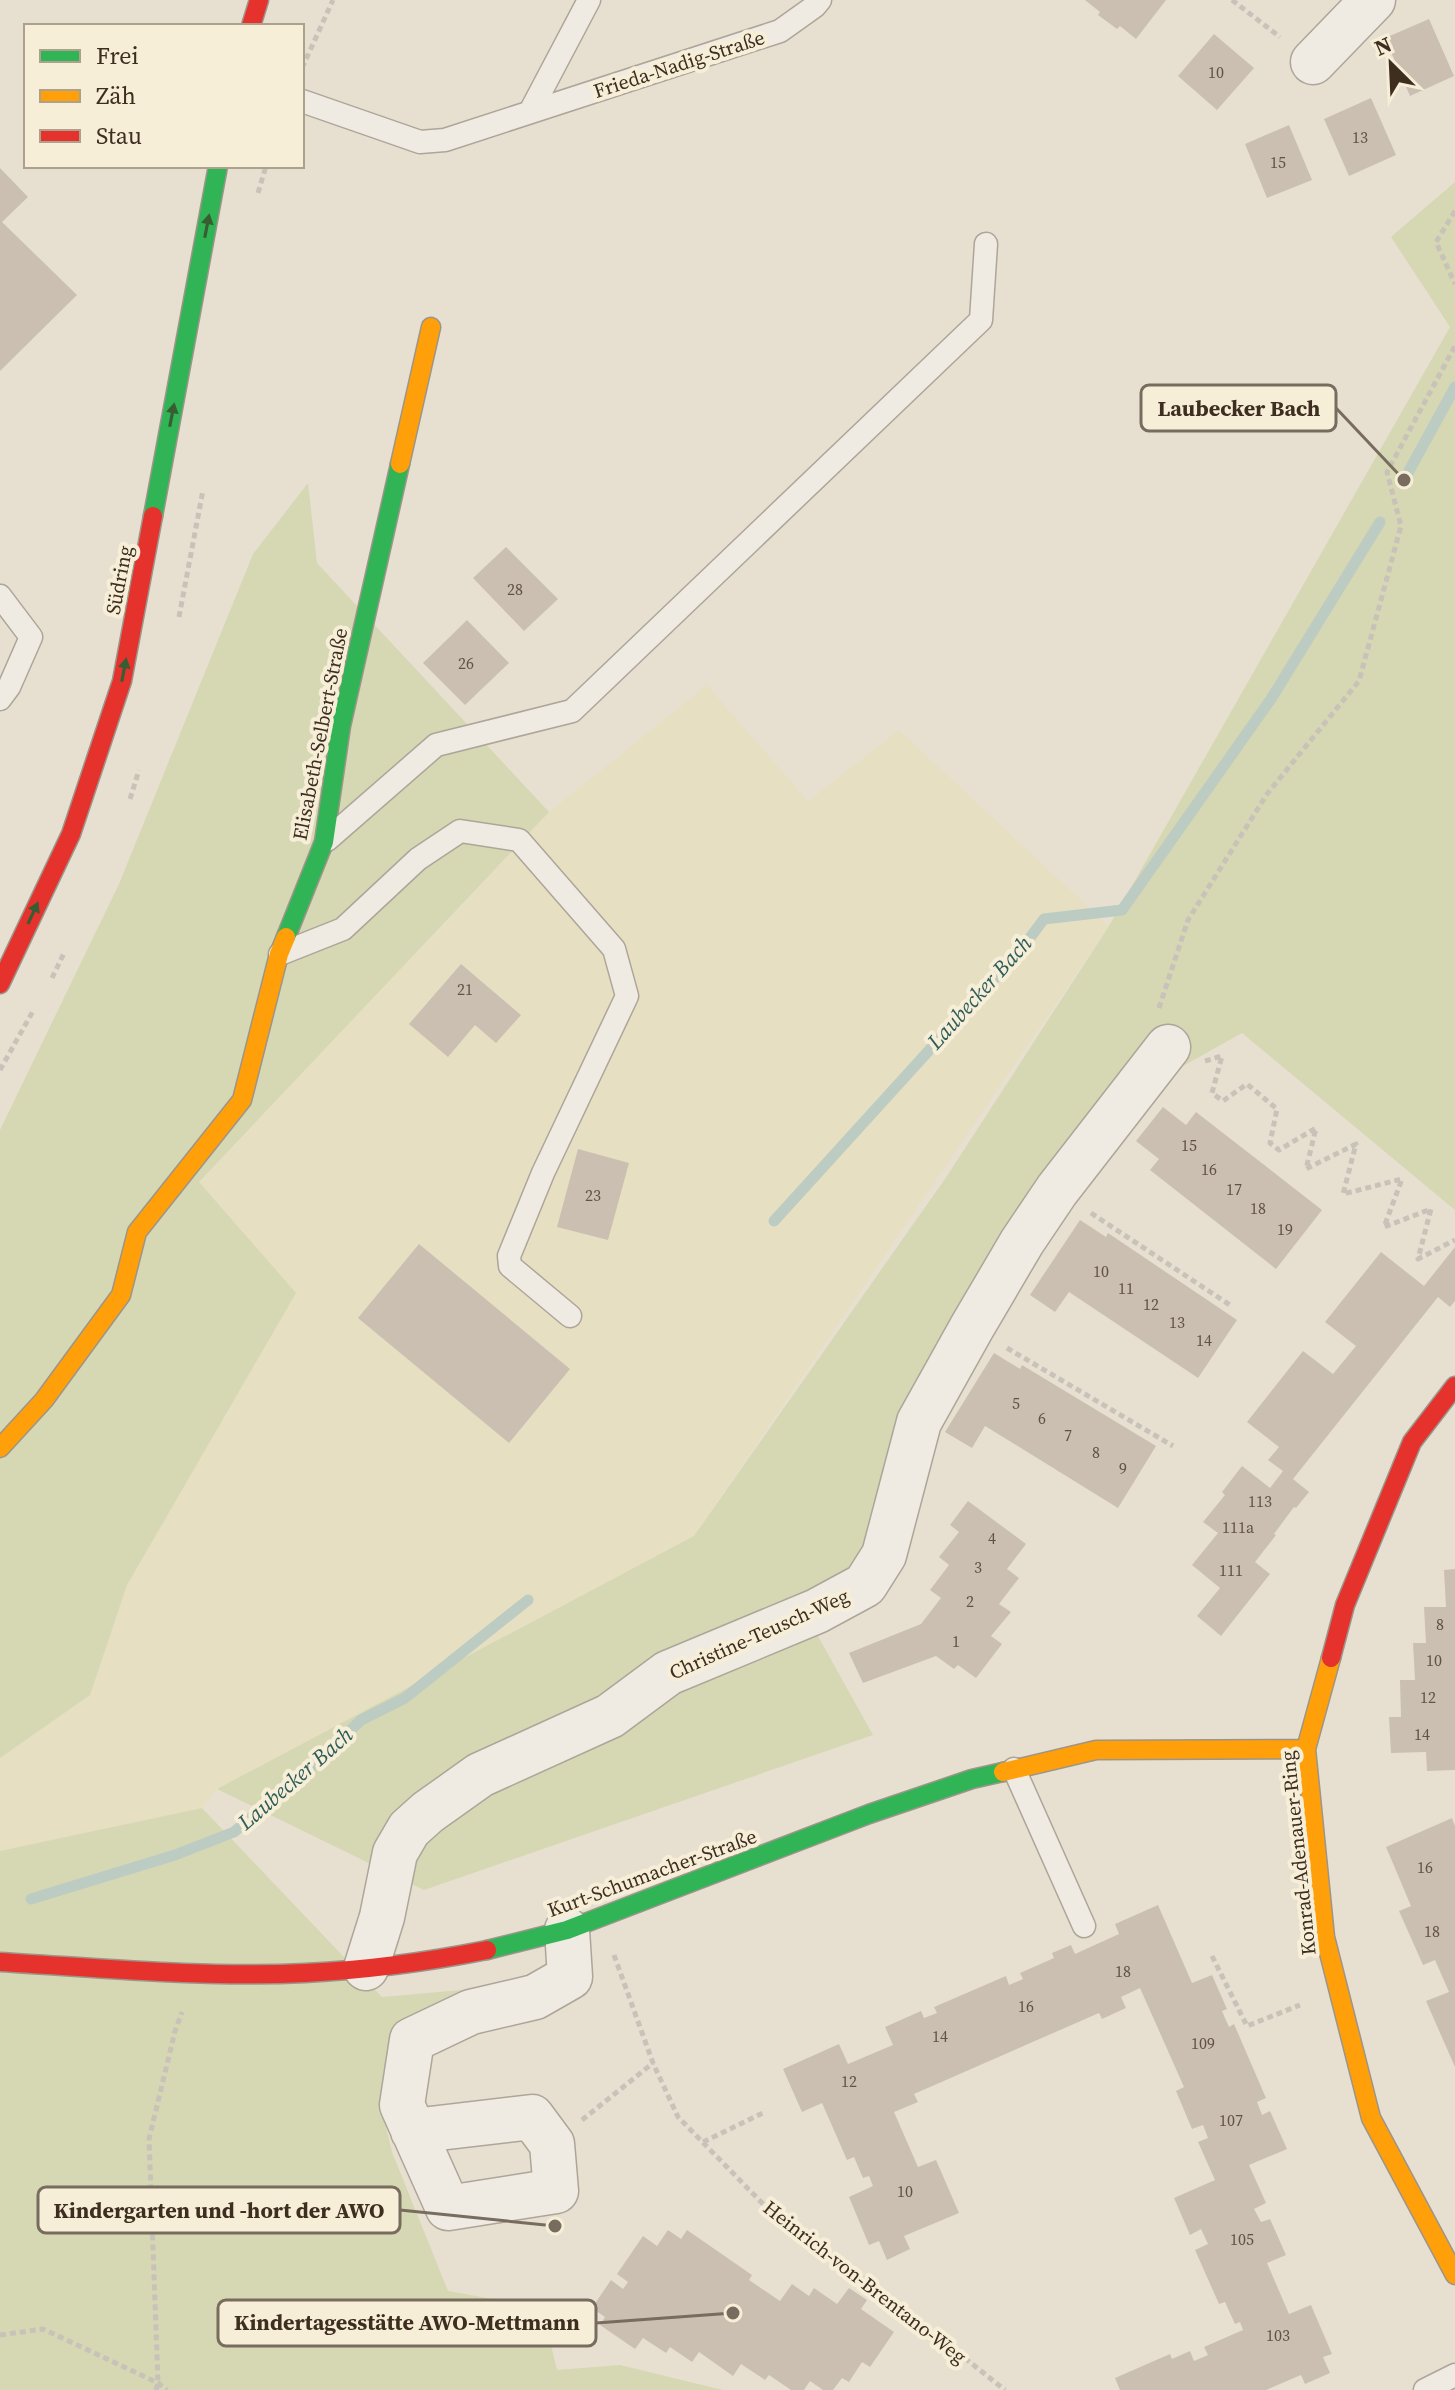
<svg xmlns="http://www.w3.org/2000/svg" width="1455" height="2390" font-family="'Source Serif 4',serif">
<rect width="100%" height="100%" fill="#e7e0d1"/>
<path fill="#e6dfc2" d="M707 685 808 801 899 730 1109 926 694 1536 217 1789 202 1808 0 1851V1758L90 1695 127 1585 295 1293 199 1182 549 812Z"/>
<path fill="#d6d7b3" d="M1455 182V1210L1242 1033 1142 1089 908 1431 870 1565 814 1629 873 1735 424 1890 217 1789 694 1536 947 1176 1109 926 1450 327 1391 237Z
M308 483 317 563 549 812 199 1182 296 1293 127 1585 90 1695 0 1758V1130L119 884 253 554Z
M202 1808 382 1997 543 1983 404 2031 382 2110 392 2152 448 2291 542 2308 557 2370 620 2365 723 2390H0V1851Z"/>
<g fill="none" stroke-linecap="round" stroke-linejoin="round">
<path stroke="#bcccc2" stroke-width="11" d="M1404 480 1455 387
M774 1221 1023 947 1044 919 1122 910 1271 699 1380 522
M31 1899 175 1855 234 1832 319 1760 361 1720 405 1698 528 1600"/>
</g>
<path fill="#cbbfb2" d="M1085 0H1166L1136 39 1120 26 1117 29 1098 15 1100 12Z
M1429 19 1454 76 1410 96 1385 38Z
M1214 34 1254 68 1217 110 1178 76Z
M1371 98 1396 155 1349 176 1324 119Z
M1289 125 1312 180 1267 198 1245 144Z
M0 168 28 197 2 222 77 295 0 371Z
M506 547 558 599 524 631 473 578Z
M467 620 509 663 465 705 423 663Z
M461 964 521 1015 496 1043 475 1025 448 1057 409 1024Z
M1163 1107 1186 1125 1196 1112 1322 1210 1276 1269 1150 1170 1159 1159 1136 1141Z
M578 1149 629 1163 608 1240 557 1227Z
M1080 1220 1106 1237 1108 1233 1237 1320 1198 1378 1069 1292 1055 1312 1030 1295Z
M419 1244 570 1369 509 1443 358 1318Z
M1455 1247V1301L1450 1307 1438 1297 1293 1479 1309 1492 1296 1508 1294 1507 1274 1534 1276 1535 1255 1562 1270 1574 1221 1636 1197 1616 1220 1588 1192 1565 1218 1533 1203 1522 1225 1495 1222 1492 1242 1466 1270 1488 1283 1471 1268 1460 1279 1447 1247 1422 1303 1351 1333 1374 1356 1346 1325 1322 1381 1252 1424 1286Z
M994 1353 1020 1369 1022 1365 1156 1446 1118 1508 985 1426 972 1448 945 1432Z
M968 1501 1026 1544 1007 1569 1019 1578 999 1604 1011 1612 991 1636 1002 1644 976 1678 958 1665 954 1669 936 1656 863 1683 849 1653 921 1624 941 1598 930 1590 949 1565 939 1557 959 1532 950 1525Z
M1455 1569V1770L1427 1771 1426 1752 1391 1753 1389 1717H1401L1400 1680H1415L1413 1643H1426L1424 1607H1446L1444 1570Z
M1452 1818 1455 1826V2067L1426 2001 1449 1992 1435 1960 1423 1965 1399 1911 1411 1906 1386 1847Z
M1158 1905 1192 1983 1212 1975 1227 2009 1222 2011 1229 2027 1234 2024 1266 2098 1257 2102 1262 2115 1270 2111 1287 2149 1249 2165 1266 2203 1254 2209 1261 2222 1270 2219 1286 2255 1267 2263 1289 2314 1311 2305 1332 2354 1323 2357 1330 2373 1305 2384 1301 2375 1266 2390H1120L1115 2378 1170 2354 1172 2359 1190 2351 1194 2361 1208 2355 1204 2347 1243 2330 1240 2322 1235 2324 1225 2302 1219 2304 1195 2250 1208 2244 1201 2229 1190 2235 1174 2198 1215 2180 1198 2142 1208 2138 1203 2125 1192 2129 1176 2091 1184 2087 1140 1988 1121 1997 1126 2008 1102 2019 1099 2013 914 2094 918 2102 894 2112 918 2167 936 2160 959 2213 904 2236 910 2249 887 2260 879 2241 869 2245 849 2197 873 2186 869 2176 863 2178 854 2157 847 2160 822 2103 802 2112 783 2069 839 2044 848 2064 893 2045 885 2027 921 2011 924 2018 937 2013 934 2007 1006 1976 1009 1985 1023 1979 1020 1973 1054 1958 1052 1953 1071 1945 1075 1954 1119 1934 1115 1924Z
M668 2230 681 2239 687 2230 752 2275 749 2280 780 2301 792 2284 809 2296 814 2288 837 2304 849 2288 867 2300 861 2309 894 2332 870 2367 862 2362 849 2382 842 2378 833 2390H823L810 2381 804 2390H791L769 2375 765 2380 741 2364 733 2376 699 2352 692 2362 670 2347 666 2353 643 2338 635 2349 600 2325 605 2317 592 2308 611 2280 623 2289 628 2282 617 2274 643 2236 657 2246Z"/>
<g fill="none" stroke-linecap="round" stroke-linejoin="round">
<defs>
<path id="lane" d="M302 101 420 142 445 140 780 31 815 6 820 0
M530 112 589 0
M0 596 31 637 9 687 0 699
M327 840 436 745 572 711 981 320 986 244
M280 954 343 929 418 859 460 831 519 840 614 949 627 996 543 1173 509 1256 510 1266 570 1316
M1014 1769 1084 1926
M1425 2390 1455 2375"/>
<path id="street" d="M1313 62 1373 0
M366 1968 382 1917 395 1853 409 1829 428 1812 480 1775 610 1716 668 1673 817 1611 865 1585 884 1555 919 1422 972 1327 1022 1242 1057 1190 1168 1047
M413 2131 532 2117 552 2144 556 2191 448 2208 402 2105 412 2040 471 2012 535 1997 570 1977 567 1930"/>
<path id="fast" d="M153 516 218 166
M286 937 324 842 341 726 400 464
M487 1950 567 1930 869 1814 972 1779 1003 1772"/>
<path id="slow" d="M400 464 431 327
M0 1448 44 1400 121 1295 137 1232 242 1100 279 954 286 937
M1331 1658 1306 1749 1325 1937 1371 2118 1455 2275
M1003 1772 1096 1750 1306 1749"/>
<path id="jam" d="M251 26 259 0
M0 984 71 834 122 681 153 516
M1331 1658 1345 1605 1412 1442 1455 1386
M0 1962C101 1968 204 1978 305 1973 366 1970 427 1962 487 1950"/>
</defs>
<use href="#lane" stroke="#ada599" stroke-width="25"/>
<use href="#street" stroke="#ada599" stroke-width="47"/>
<use href="#fast" stroke="#9c958a" stroke-width="21"/>
<use href="#slow" stroke="#9c958a" stroke-width="21"/>
<use href="#jam" stroke="#9c958a" stroke-width="21"/>
<path stroke="#c8c2b9" stroke-width="5" stroke-dasharray="6 4" stroke-linecap="butt" d="M1232 0 1280 37
M302 68 333 0
M258 193 266 166
M1455 211 1436 242 1455 284
M179 617 203 490
M130 799 139 770
M52 978 65 951
M1159 1008 1188 920 1267 794 1359 681 1401 526 1387 472 1455 346
M1205 1061 1222 1056 1212 1093 1223 1101 1247 1084 1277 1109 1270 1143 1279 1150 1316 1128 1306 1169 1356 1144 1343 1194 1402 1179 1384 1227 1431 1209 1418 1259 1455 1240
M0 1070 33 1011
M1091 1213 1230 1305
M1007 1348 1173 1446
M614 1955 653 2063 678 2117 769 2210 870 2283 1005 2390
M1212 1956 1247 2026 1300 2005
M582 2120 653 2063
M703 2142 765 2112
M0 2335 43 2329 158 2383 167 2390
M156 2390 158 2383 149 2139 175 2031 182 2012"/>
<use href="#lane" stroke="#efebe3" stroke-width="22"/>
<use href="#street" stroke="#efebe3" stroke-width="44"/>
<use href="#fast" stroke="#30b455" stroke-width="18"/>
<use href="#slow" stroke="#ff9f0a" stroke-width="18"/>
<use href="#jam" stroke="#e5322d" stroke-width="18"/>
</g>
<defs><path id="oneway-solid" d="M-6-.8H1V-3.2L6.5 0L1 3.2V.8H-6Z" transform="scale(2)"/></defs>
<g fill="#385d33">
<use href="#oneway-solid" transform="translate(207 226) rotate(-79)"/>
<use href="#oneway-solid" transform="translate(172 415) rotate(-79)"/>
<use href="#oneway-solid" transform="translate(124 670) rotate(-79)"/>
<use href="#oneway-solid" transform="translate(33 913) rotate(-65)"/>
</g>
<g text-anchor="middle" stroke-width="8" stroke-linejoin="round" paint-order="stroke">
<g font-size="16" fill="#605244">
<text x="1216" y="78">10</text>
<text x="1360" y="143">13</text>
<text x="1278" y="168">15</text>
<text x="515" y="595">28</text>
<text x="466" y="669">26</text>
<text x="465" y="995">21</text>
<text x="1189" y="1151">15</text>
<text x="1209" y="1175">16</text>
<text x="1234" y="1195">17</text>
<text x="593" y="1201">23</text>
<text x="1258" y="1214">18</text>
<text x="1285" y="1235">19</text>
<text x="1101" y="1277">10</text>
<text x="1126" y="1294">11</text>
<text x="1151" y="1310">12</text>
<text x="1177" y="1328">13</text>
<text x="1204" y="1346">14</text>
<text x="1016" y="1409">5</text>
<text x="1042" y="1424">6</text>
<text x="1068" y="1441">7</text>
<text x="1096" y="1458">8</text>
<text x="1123" y="1474">9</text>
<text x="1260" y="1507">113</text>
<text x="1238" y="1533">111a</text>
<text x="992" y="1544">4</text>
<text x="978" y="1573">3</text>
<text x="1231" y="1576">111</text>
<text x="970" y="1607">2</text>
<text x="1440" y="1630">8</text>
<text x="956" y="1647">1</text>
<text x="1434" y="1666">10</text>
<text x="1428" y="1703">12</text>
<text x="1422" y="1740">14</text>
<text x="1425" y="1873">16</text>
<text x="1432" y="1937">18</text>
<text x="1123" y="1977">18</text>
<text x="1026" y="2012">16</text>
<text x="940" y="2042">14</text>
<text x="1203" y="2049">109</text>
<text x="849" y="2087">12</text>
<text x="1231" y="2126">107</text>
<text x="905" y="2197">10</text>
<text x="1242" y="2245">105</text>
<text x="1278" y="2341">103</text>
</g>
<g font-size="20" fill="#3d2e20" stroke="#f7eed8">
<text transform="translate(679 64) rotate(-18)" y="7">Frieda-Nadig-Straße</text>
<text transform="translate(119 580) rotate(-79)" y="7">Südring</text>
<text transform="translate(320 734) rotate(-79)" y="7">Elisabeth-Selbert-Straße</text>
<text transform="translate(759 1634) rotate(-24)" y="7">Christine-Teusch-Weg</text>
<text transform="translate(1298 1853) rotate(-96)" y="7">Konrad-Adenauer-Ring</text>
<text transform="translate(652 1873) rotate(-20)" y="7">Kurt-Schumacher-Straße</text>
<text transform="translate(865 2282) rotate(38)" y="7">Heinrich-von-Brentano-Weg</text>
</g>
<g font-size="22" font-style="italic" fill="#2f5d5a" stroke="#f7eed8">
<text transform="translate(979 992) rotate(-48)" y="8">Laubecker Bach</text>
<text transform="translate(295 1778) rotate(-41)" y="8">Laubecker Bach</text>
</g>
</g>
<path fill="none" stroke="#786c5e" stroke-width="3" d="M1404 480L1336 408M555 2226L400 2210M733 2313L596 2323"/>
<g fill="#786c5e" stroke="#f7eed8" stroke-width="3">
<circle cx="1404" cy="480" r="8"/>
<circle cx="555" cy="2226" r="8"/>
<circle cx="733" cy="2313" r="8"/>
</g>
<g fill="#f7eed8" stroke="#786c5e" stroke-width="3">
<rect x="1141" y="385" width="195" height="46" rx="8"/>
<rect x="38" y="2187" width="362" height="46" rx="8"/>
<rect x="218" y="2300" width="378" height="46" rx="8"/>
</g>
<g font-size="22" text-anchor="middle" font-weight="bold" fill="#3d2e20">
<text x="1239" y="416">Laubecker Bach</text>
<text x="219" y="2218">Kindergarten und -hort der AWO</text>
<text x="407" y="2330">Kindertagesstätte AWO-Mettmann</text>
</g>
<rect x="24" y="24" width="280" height="144" fill="#f7eed8" stroke="#ada18e" stroke-width="2"/>
<rect x="40" y="50" width="40" height="12" fill="#30b455" stroke="#ada18e" stroke-width="2"/>
<text x="96" y="64" font-size="24" fill="#3d2e20">Frei</text>
<rect x="40" y="90" width="40" height="12" fill="#ff9f0a" stroke="#ada18e" stroke-width="2"/>
<text x="96" y="104" font-size="24" fill="#3d2e20">Zäh</text>
<rect x="40" y="130" width="40" height="12" fill="#e5322d" stroke="#ada18e" stroke-width="2"/>
<text x="96" y="144" font-size="24" fill="#3d2e20">Stau</text>
<g transform="translate(1391 64) rotate(336)" stroke="#f7eed8" stroke-width="6" paint-order="stroke">
<path d="M0-6L14 30L0 20L-14 30Z" fill="#3d2e20"/>
<text y="-12" font-size="22" font-weight="bold" text-anchor="middle" fill="#3d2e20">N</text>
</g>
</svg>
